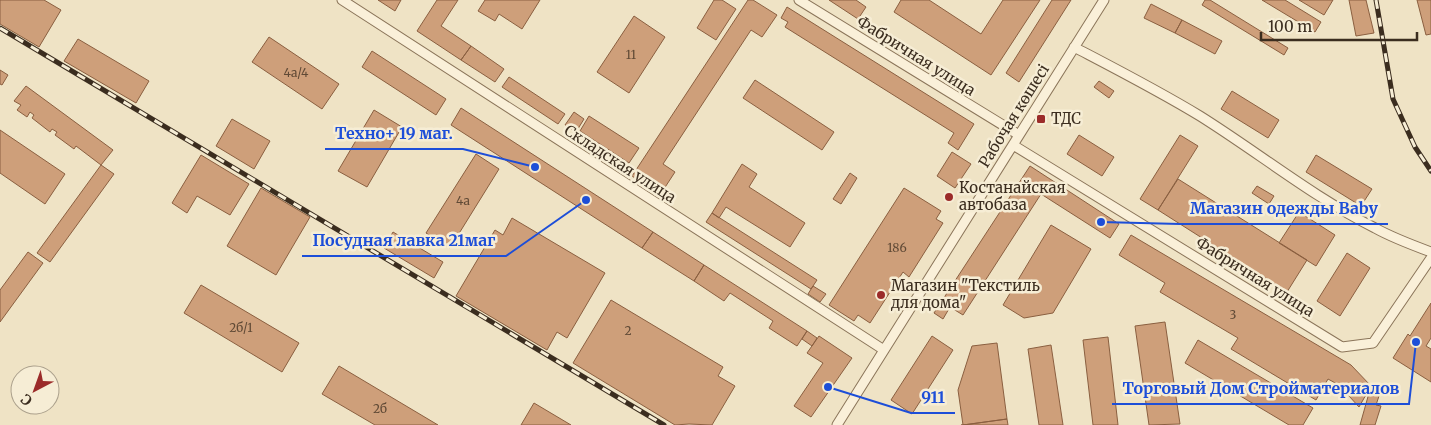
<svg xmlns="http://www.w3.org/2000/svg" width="1431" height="425" font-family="Merriweather,serif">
<rect width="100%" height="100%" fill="#efe3c5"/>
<path fill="#ce9f7a" stroke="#8a5f40" d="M0 0H44L61 10 39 47 0 24Z
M378 0H401L395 11Z
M437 0H458L441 26 471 46 461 60 417 31Z
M485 0H540L522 29 499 14 495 21 478 11Z
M714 0H722L736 9 716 40 697 28Z
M748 0H753L777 15 762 37 751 30 663 164 675 172 660 195 632 176Z
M829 0H856L866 7 858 19Z
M901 0H929L981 34 1003 0H1040L991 75 894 12Z
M1052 0H1071L1019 82 1006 73Z
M1205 0H1210L1288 48 1284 55 1202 5Z
M1262 0H1285L1321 22 1315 32Z
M1299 0H1333L1324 15Z
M1349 0H1366L1374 33 1356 36Z
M1417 0H1431V34L1426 35Z
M1151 4 1182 20 1175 33 1144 18Z
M787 7 974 124 958 150 948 143 954 133 785 27 788 22 781 18Z
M634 16 665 37 629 93 597 72Z
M1182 20 1222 41 1215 54 1175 33Z
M269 37 339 84 322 109 252 62Z
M78 39 149 81 136 103 64 61Z
M471 46 504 69 495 82 461 60Z
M372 51 446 99 436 115 362 67Z
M0 70 8 75 2 85 0 84Z
M509 77 565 114 558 124 502 87Z
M755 80 834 132 822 150 743 98Z
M1099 81 1114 91 1109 98 1094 87Z
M26 86 113 150 101 165 76 146 74 149 55 135 57 132 52 129 50 132 32 118 34 115 30 112 27 117 17 110 21 105 14 101Z
M1232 91 1279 120 1268 138 1221 109Z
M461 108 653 232 642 248 451 125Z
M374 110 402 127 367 187 338 171Z
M574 112 584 119 576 132 565 125Z
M589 116 639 148 629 163 580 131Z
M232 119 270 141 254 169 216 146Z
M0 130 65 174 45 204 0 173Z
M1079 135 1114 157 1102 176 1067 154Z
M1180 135 1198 146 1158 210 1140 199Z
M952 152 971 164 955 188 937 176Z
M476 154 499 169 450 248 426 233Z
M201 155 249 184 230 215 197 196 187 213 172 203Z
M1316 155 1372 189 1361 206 1306 172Z
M742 164 757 174 749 187 805 223 790 247 726 207 719 218 712 213Z
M101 165 114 174 50 262 37 253Z
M1030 166 1119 224 1110 238 1041 194 963 315 950 307 943 319 934 313Z
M850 173 857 178 841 204 833 199Z
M1178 179 1307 260 1287 292 1158 210Z
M1257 186 1274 196 1269 204 1252 193Z
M261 188 310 217 276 275 227 246Z
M904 188 941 211 936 219 943 223 909 277 903 272 870 323 858 315 854 321 829 305Z
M1299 212 1335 235 1316 266 1279 243Z
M712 213 817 280 811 289 706 222Z
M512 218 605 273 567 338 557 332 547 350 456 296 495 230 503 235Z
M1051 225 1091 249 1053 313 1024 318 1003 305Z
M393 232 443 262 434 278 384 248Z
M653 232 704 265 694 281 642 248Z
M1131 235 1351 365 1371 386 1359 407 1339 385 1328 379 1316 400 1231 349 1238 338 1160 292 1165 283 1119 255Z
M28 252 43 263 0 322V290Z
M1347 253 1370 268 1340 316 1317 301Z
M704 265 807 331 797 346 769 328 773 321 730 293 724 301 694 281Z
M201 285 299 343 282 372 184 313Z
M813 286 826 294 820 302 808 294Z
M611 300 723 367 718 376 735 386 712 425 689 424 675 425 573 363Z
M1431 303V338L1426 346 1431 349V382L1393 358 1408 334 1410 336Z
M1165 322 1180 424 1149 425 1135 326Z
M807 331 817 338 812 346 802 339Z
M819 336 852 358 811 417 794 406 823 363 807 353Z
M932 336 953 350 912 414 891 400Z
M1108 337 1118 425H1093L1083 340Z
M1198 340 1313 408 1303 425H1289L1185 363Z
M997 343 1007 419 963 425 958 390 972 346Z
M1051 345 1063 425H1039L1028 349Z
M339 366 438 425H375L322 394Z
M1369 393 1379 396 1376 405 1381 406 1375 425H1360Z
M534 403 571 425H521Z
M1007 419 1008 425H961H963Z"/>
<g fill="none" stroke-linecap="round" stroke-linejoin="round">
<defs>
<path id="street" d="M342 0 884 350
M799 0 1019 135
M1074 47C1116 69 1159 91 1200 116 1259 153 1313 197 1375 228 1393 238 1412 245 1431 252
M1013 145 1342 347 1373 343 1431 258
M837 425 1104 0"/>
</defs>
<use href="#street" stroke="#8b755a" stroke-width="11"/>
<use href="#street" stroke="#faf0d9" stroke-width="9"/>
<defs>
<path id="rail" d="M1376 0 1393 99 1415 147 1431 171
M0 28 664 425"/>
</defs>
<use href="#rail" stroke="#3b2d1f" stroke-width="5"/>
<use href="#rail" stroke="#f6edd5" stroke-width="3" stroke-dasharray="9" stroke-linecap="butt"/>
</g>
<g fill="#9b2b29" stroke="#f6edd5" stroke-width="2">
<rect x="1036" y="114" width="10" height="10" rx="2.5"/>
<circle cx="949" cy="197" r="5"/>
<circle cx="881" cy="295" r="5"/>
</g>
<g text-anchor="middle" stroke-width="5" stroke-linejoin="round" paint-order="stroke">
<g font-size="12" fill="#604a36">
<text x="631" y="59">11</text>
<text x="296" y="77">4а/4</text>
<text x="463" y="205">4а</text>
<text x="897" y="252">186</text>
<text x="1233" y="319">3</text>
<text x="241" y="332">2б/1</text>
<text x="628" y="335">2</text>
<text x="380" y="413">2б</text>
</g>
<g font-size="15" fill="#3b2d1f" stroke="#f6edd5">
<text transform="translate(916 56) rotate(32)" y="5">Фабричная улица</text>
<text transform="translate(1014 116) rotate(-58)" y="5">Рабочая көшесі</text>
<text transform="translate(620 164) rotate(33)" y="5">Складская улица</text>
<text transform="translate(1255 277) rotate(32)" y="5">Фабричная улица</text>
</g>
<g font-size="15" fill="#3b2d1f" stroke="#f6edd5" text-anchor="start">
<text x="1051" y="124">ТДС</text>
<text x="959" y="193">Костанайская<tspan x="959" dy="17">автобаза</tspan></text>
<text x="891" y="291">Магазин "Текстиль<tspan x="891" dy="17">для дома"</tspan></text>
</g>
</g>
<path fill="none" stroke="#1d4ed8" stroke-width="2" d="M535 167L463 149H325M1101 222L1180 224H1388M586 200L506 256H302M1416 342L1409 404H1112M828 387L911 413H955"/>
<g fill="#1d4ed8" stroke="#f6edd5" stroke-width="2">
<circle cx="535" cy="167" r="5"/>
<circle cx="1101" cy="222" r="5"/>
<circle cx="586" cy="200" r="5"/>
<circle cx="1416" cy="342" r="5"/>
<circle cx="828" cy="387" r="5"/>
</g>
<g font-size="16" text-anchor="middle" font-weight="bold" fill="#1d4ed8" stroke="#f6edd5" stroke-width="5" stroke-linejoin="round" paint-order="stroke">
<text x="394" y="139">Техно+ 19 маг.</text>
<text x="1284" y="214">Магазин одежды Baby</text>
<text x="404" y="246">Посудная лавка 21маг</text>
<text x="1261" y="394">Торговый Дом Стройматериалов</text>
<text x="933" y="403">911</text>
</g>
<g transform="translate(35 390) rotate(221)"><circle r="24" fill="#f6edd5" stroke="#aba08c"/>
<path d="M0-4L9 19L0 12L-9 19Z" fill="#9b2b29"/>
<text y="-8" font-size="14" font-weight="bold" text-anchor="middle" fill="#3b2d1f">С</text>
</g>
<path d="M1261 32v8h156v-8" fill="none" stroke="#3b2d1f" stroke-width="2.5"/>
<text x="1268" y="32" font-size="15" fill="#3b2d1f" stroke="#f6edd5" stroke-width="4" paint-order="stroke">100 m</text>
</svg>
